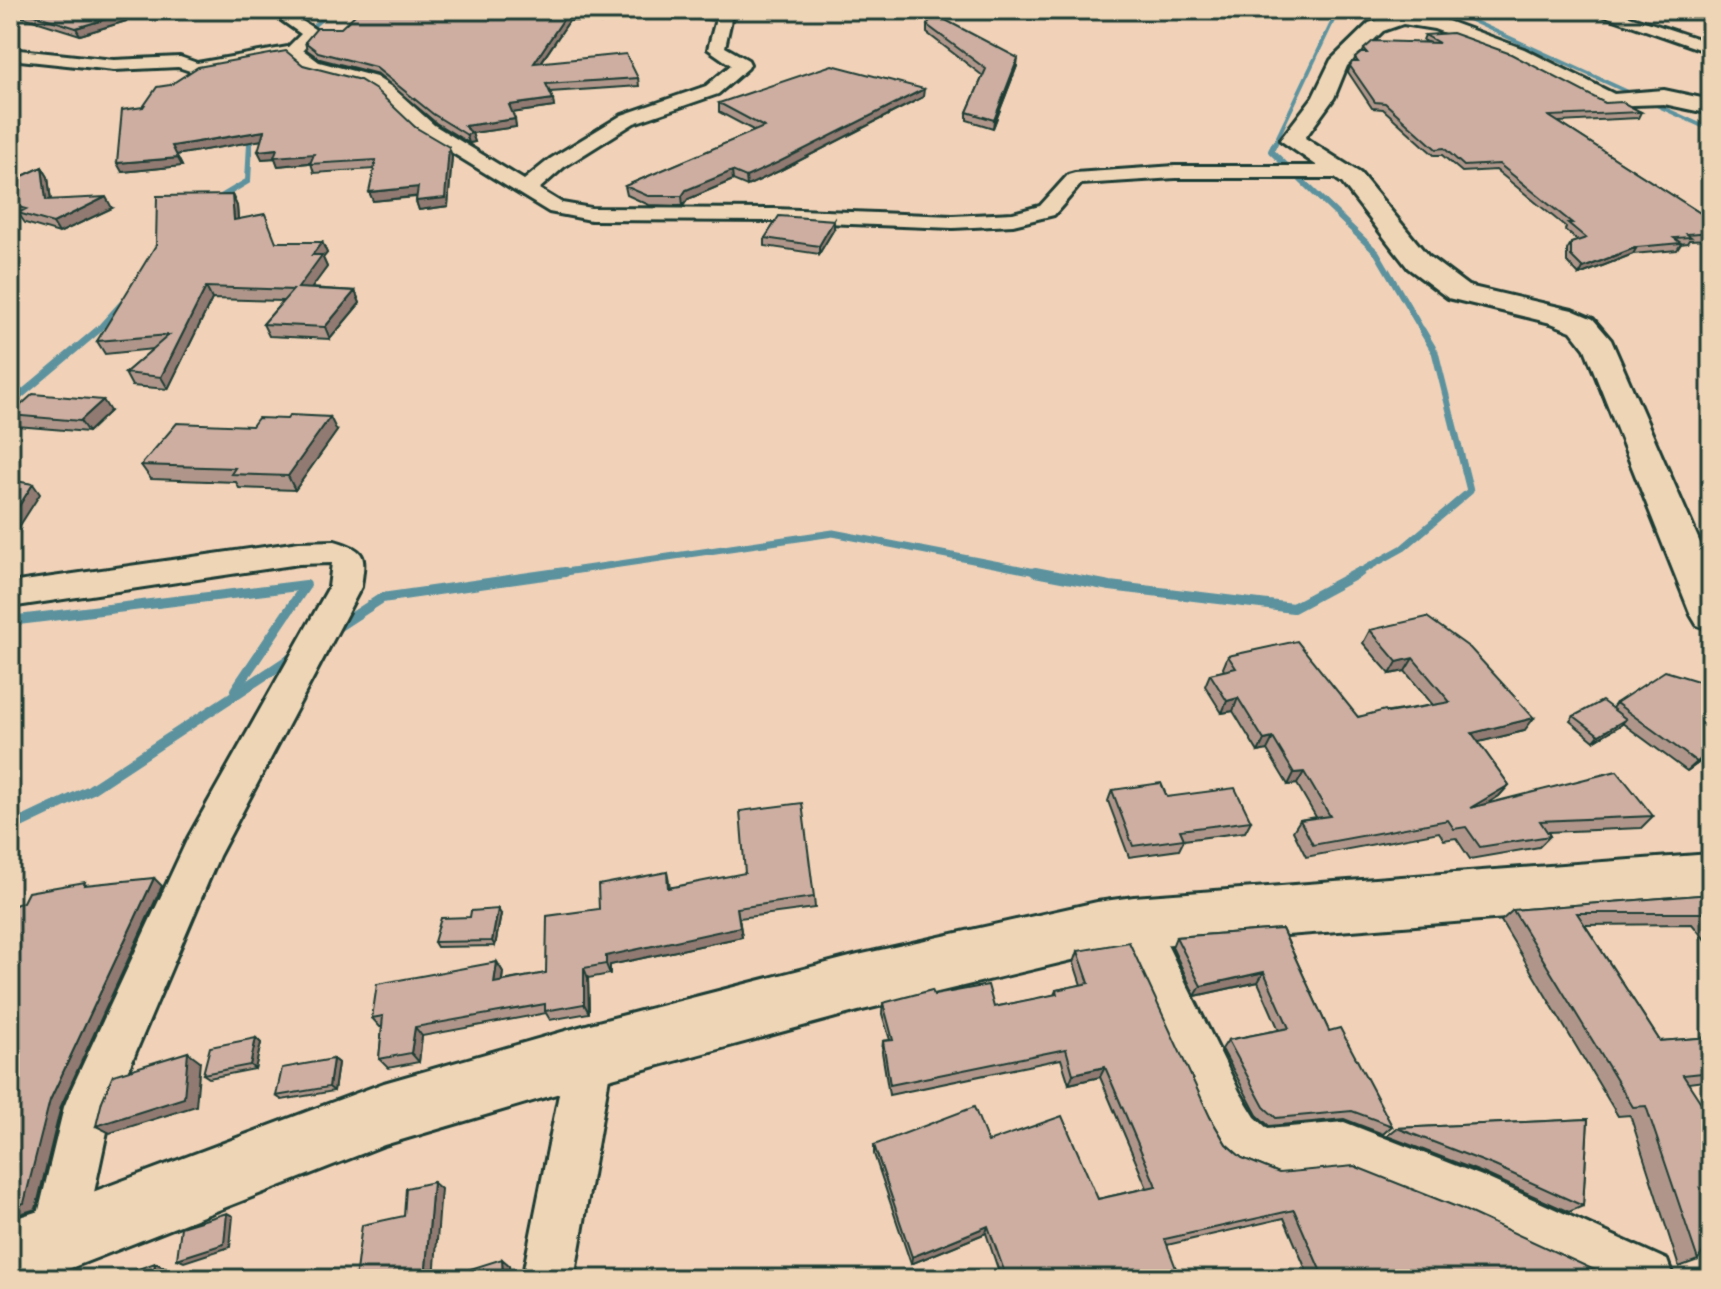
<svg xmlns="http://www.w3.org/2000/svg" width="1721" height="1289" font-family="'Balsamiq Sans',sans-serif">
<rect width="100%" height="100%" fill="#f1d2b8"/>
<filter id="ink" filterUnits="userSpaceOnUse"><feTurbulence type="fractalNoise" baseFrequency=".0125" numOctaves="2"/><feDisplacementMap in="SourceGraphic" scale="16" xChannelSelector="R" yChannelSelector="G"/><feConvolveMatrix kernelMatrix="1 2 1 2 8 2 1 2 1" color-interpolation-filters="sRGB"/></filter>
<g filter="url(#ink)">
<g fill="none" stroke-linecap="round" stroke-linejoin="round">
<path stroke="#5b929e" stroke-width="4" d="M1439 10 1462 16 1711 130
M312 27 330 12 326 10
M249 145 250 133
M1274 145 1338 10"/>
<path stroke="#5b929e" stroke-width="6" d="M1275 143 1271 151 1377 253 1423 332
M216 200 248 181 250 143
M96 332 124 301"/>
<path stroke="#5b929e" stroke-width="7" d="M10 404 98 330
M551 574 833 533 1046 574
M1356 574 1403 548 1470 491 1435 352 1422 330"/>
<path stroke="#5b929e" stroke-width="10" d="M1035 572 1110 586 1293 608 1360 572
M10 621 306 585 235 690
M333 630 382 598 565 572
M10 828 90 790 297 654"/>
<defs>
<path id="minor" d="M267 10H285L316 30 318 33 303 50 319 62 376 77 393 88 434 125 524 180 550 159 622 115 706 86 731 65 708 49 716 19 678 15 670 10 729 12 732 15 725 47 748 60 750 64 748 68 718 94 634 123 564 167 539 189 562 203 591 208 774 209 953 216 1013 213 1040 206 1068 175 1075 173 1175 166H1343L1353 172 1343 178H1175L1081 184 1054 215 1013 225 953 228 774 221 591 220 549 212 420 133 381 96 364 85 307 70 290 56 196 73 178 67 114 70 10 59V49L114 60 180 57 197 63 288 47 301 34Z
M1588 10H1611L1711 43V53Z
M335 541C368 551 365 556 361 587L219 856 112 1108 84 1239 76 1257 58 1265 40 1257 32 1239 64 1107 71 1090 188 838 329 587 332 563 299 564 10 607V583L299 542Z
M1134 902 1149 908 1239 1091 1255 1117 1268 1129 1344 1122 1482 1176 1667 1260 1674 1279H1589L1450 1214 1344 1172 1270 1179 1236 1165 1221 1151 1205 1125 1113 922 1119 908Z
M590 1031 606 1038 613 1054 574 1279H522L567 1054 574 1038Z"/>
<path id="tertiary" d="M1402 12 1445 20 1524 49 1614 94 1664 90 1711 100V114L1664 104 1603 106 1510 57 1434 29 1403 24 1383 31 1347 66 1334 98 1305 138 1360 173 1428 256 1468 286 1572 310 1593 319 1611 340 1711 568V630L1697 625 1691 615 1585 349 1571 331 1551 323 1448 298 1408 268 1342 183 1280 140 1313 97 1331 60 1369 23Z"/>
<path id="secondary" d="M1711 854V902L1134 947 1097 954 858 1011 590 1084 384 1145 58 1273 38 1279H10V1220L58 1205 384 1083 590 1024 858 955 1097 902 1134 897Z"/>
</defs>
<use href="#minor" stroke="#1f3d34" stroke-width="6"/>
<use href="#tertiary" stroke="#1f3d34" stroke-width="6"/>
<use href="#secondary" stroke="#1f3d34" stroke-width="6"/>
<use href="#minor" fill="#eed5b6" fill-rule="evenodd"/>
<use href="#tertiary" fill="#eed5b6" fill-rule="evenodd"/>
<use href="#secondary" fill="#eed5b6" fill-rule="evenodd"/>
</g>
<path fill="#b0968a" stroke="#1f3d34" stroke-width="2" d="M10 10H106L123 14 126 21 80 35 10 13Z
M604 10 601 21H569L541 63 638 78 639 86 550 92 554 107 512 113 516 127 472 133 475 142 469 143 436 123 378 74 320 59 307 50 305 42 341 28 484 13Z
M927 25 1017 66 993 128 967 120V112L983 76 927 33Z
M1425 35 1605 103 1641 112 1638 118 1558 122 1711 220V239L1689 240 1687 243 1681 244 1677 250 1633 254 1579 275 1567 262V250L1571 243 1578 241 1565 230 1566 227 1496 170 1462 172 1442 155H1434L1383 109 1372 108 1348 72 1352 62H1354L1355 58 1363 53 1364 49 1427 42 1423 40Z
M303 65 415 127 452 156 448 206 419 210 416 201 417 197 373 201 374 169 314 173 311 163 278 166 275 158 262 159 261 140 176 155 182 166 122 172 143 107Z
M923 97 779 171 747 186 733 180 688 199 683 206 649 205 627 195 625 186 755 131 719 112V103Z
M42 167 48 177 51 200 112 208 59 233 25 223 20 216 10 214V182Z
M232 195 237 206 238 219 277 242H322L327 253 323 258 327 267 311 288 355 291 360 303 330 339 269 336 263 324 283 301 212 299 168 389 132 386 125 373 153 349 105 354 97 341Z
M834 229 819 254 765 246V238Z
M110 411 88 432 17 426 10 416V413Z
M337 431 295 490 239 488 236 482 151 479 141 465Z
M1370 630 1524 731 1478 742 1509 785 1499 796 1488 803 1653 816 1641 828 1548 832 1550 836 1539 847 1470 859 1456 838 1444 840 1439 832 1306 857 1293 831 1300 820 1316 817 1297 784 1288 785 1267 750 1258 752 1233 711 1222 713 1205 686 1210 674 1224 671 1223 668 1228 656 1358 717 1433 705 1405 671 1390 674 1363 643Z
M1616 703 1711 754 1687 771 1622 723 1594 741 1570 721 1574 716 1612 708Z
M1112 790 1167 797 1251 821 1245 832 1184 840 1179 850 1129 857 1108 801Z
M667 872 670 887 814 897 815 908 739 918 742 937 610 965V974L588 978 589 1013 550 1020 546 1013 422 1036 419 1062 388 1068 379 1059 382 1027H380L372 1018 497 962 503 972 502 981 546 973 599 909Z
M1711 894V947L1692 924 1585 925 1660 1041 1711 1037V1080L1688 1083 1698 1260 1679 1267 1630 1115 1618 1116 1501 921 1513 910Z
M501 914 495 946 437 947 434 942 470 917Z
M1282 929 1329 1031 1392 1126 1383 1134 1344 1119 1269 1126 1257 1115 1222 1049 1228 1040 1279 1030 1258 982 1195 996 1172 947 1176 937Z
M1078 951 1210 1117 1226 1144 1242 1158 1279 1173 1605 1275 1644 1279H1310L1284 1218 1167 1245 1001 1278 986 1233 911 1264 874 1154V1145L988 1142 1098 1199 1147 1188 1100 1077 1069 1084 1061 1059 889 1095 882 1052 883 1041 890 1040 882 1014 883 1003 934 995 994 1007 1054 995 1056 990 1081 985 1074 963Z
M256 1038 261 1043 255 1069 209 1078 203 1074Z
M333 1059 338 1063 334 1091 282 1100 276 1096Z
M1588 1119 1583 1206 1569 1212 1483 1173 1387 1136 1397 1128Z"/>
<path fill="#907a71" stroke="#1f3d34" stroke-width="2" d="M600 10H604L601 21 599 13Z
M123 14 126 21 80 35 76 28Z
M567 14 569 21 535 71 534 63Z
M1018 58 1017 66 993 128 994 120Z
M924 89 923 97 779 171 747 186 746 177Z
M553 99 554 107 511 113 509 105Z
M515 119 516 127 472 133 475 142 469 143 464 126Z
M264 131 268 139 176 155 172 146Z
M449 147 452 156 448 206 419 210 416 201Z
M277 149 314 154 317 162 278 166 275 158 262 159 258 151Z
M178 158 182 166 122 172 117 163Z
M42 167 48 177 52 211 46 200Z
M732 171 733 180 688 199 683 206 682 196 686 190Z
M418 187 421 196 373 201 369 192Z
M232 195 237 206 239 232 234 220Z
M106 197 112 208 59 233 53 223Z
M834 220V229L819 254V246Z
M322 242 327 253 323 258 327 267 303 300 298 288 312 255Z
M1637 247 1633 254 1579 275 1583 268Z
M206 287 212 299 168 389 161 377Z
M355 291 360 303 330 339 325 327Z
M103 400 110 411 88 432 80 421Z
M330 417 337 431 295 490 288 476Z
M33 484 40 494 12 538 10 535V520Z
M1413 658 1405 671 1390 674 1397 662Z
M1238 698 1233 711 1222 713 1227 701Z
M1534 718 1524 731 1463 746 1472 733Z
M1626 719 1621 725 1594 741 1599 735Z
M1273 738 1267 750 1258 752 1264 740Z
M1711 751V754L1687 771 1697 762Z
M1304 772 1297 784 1288 785 1294 773Z
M1509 785 1499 796 1460 820 1470 808Z
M154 878 162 886 61 1106 36 1209 10 1217V1208L50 1100Z
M737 908 742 937 610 965V974L606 964V956Z
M498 909 501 914 495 946 492 941Z
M497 962 503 972 500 992 494 983Z
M584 968 588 978 589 1013 584 1004Z
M1264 972 1258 982 1195 996 1201 986Z
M415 1027 422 1036 419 1062 411 1053Z
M256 1038 261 1043 255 1069 250 1065Z
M188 1052 200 1061 196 1106 110 1133 96 1126Z
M333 1059 338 1063 334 1091 329 1087Z
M1105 1067 1100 1077 1069 1084 1073 1074Z
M433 1182 441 1189 434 1279H425Z
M227 1213 233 1216 230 1247 184 1262 177 1259Z
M988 1226 986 1233 911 1264 912 1257Z
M502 1259 509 1265 510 1279H503Z
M155 1263 168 1269 167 1279H153Z"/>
<path fill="#cdaea1" stroke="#1f3d34" stroke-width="2" d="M19 10H106L123 14 76 28Z
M484 10H600L599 13 567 14 534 63 626 54 638 78 546 84 553 99 509 105 515 119 464 126 472 133 467 135 433 114 375 67 318 52 305 42 317 28H341L358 12 484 13Z
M934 14 1018 58 994 120 967 112 986 69 927 25Z
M1452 33 1511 54 1605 103 1622 102 1641 112 1549 116 1711 220V232L1687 234 1691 237 1674 238 1681 243 1637 247 1583 268 1571 256V243L1586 238 1568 223H1572L1499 164 1464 166 1444 148 1436 149 1385 103 1375 102 1350 66 1352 62H1358L1355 58 1361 53H1367L1364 49 1373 41 1439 43 1425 35Z
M286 51 303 65 360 80 376 90 415 127 449 147 445 198 416 201 418 187 369 192 376 160 310 164 314 154 274 157 277 149 258 151 264 131 172 146 178 158 117 163 122 110 143 107 157 87 170 85 198 67Z
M832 65 924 89 779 162 746 177 732 171 686 190 682 196H648L625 186 764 127 719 103Z
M42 167 46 200 106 197 53 223 18 213 26 209 10 205V182Z
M232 195 234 220 265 214 276 242H322L312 255H322L298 288 355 291 325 327 263 324 293 290 206 287 161 377 125 373 169 335 97 341 156 245 157 196Z
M779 216 834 220 819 246 765 238Z
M33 394 103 400 80 421 10 415Z
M290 415 330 417 288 476 231 474 235 468 141 465 177 423 252 426 258 418 287 419Z
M10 480 33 484 10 520Z
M1427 617 1470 648 1534 718 1472 733 1509 785 1470 808 1617 771 1653 816 1540 821 1550 836 1480 847 1466 827 1454 829 1448 820 1313 845 1300 820 1330 816 1304 772 1294 773 1273 738 1264 740 1238 698 1227 701 1210 674 1236 668 1228 656 1297 641 1358 717 1385 710 1388 713 1450 702 1413 658 1397 662 1370 630Z
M1665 671 1711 685V751L1697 762 1616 703Z
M1602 701 1626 719 1599 735 1574 716Z
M1161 783 1167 797 1235 788 1251 821 1180 830 1184 839 1133 846 1112 790Z
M802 803 814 897 737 908 740 927 606 956V964L584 968V1004L545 1011V1004L415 1027 411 1053 379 1059 383 1016 372 1018 377 984 497 962 494 983 546 973 547 916 599 909 598 885 667 872 668 888 745 873 740 811Z
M154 878 50 1100 24 1203 10 1208V1081L12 1074H10V907L23 902 28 892 85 882 84 885Z
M1711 894V917L1707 913H1577L1660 1041 1711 1037V1072L1683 1075 1711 1118V1239L1698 1260 1646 1106 1633 1107 1513 910Z
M498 909 492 941 434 942 441 918 470 917 471 911Z
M1282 929 1329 1031 1340 1028 1392 1126 1352 1111 1276 1118 1264 1107 1228 1040 1289 1028 1264 972 1201 986 1176 937Z
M1129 942 1210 1117 1226 1144 1242 1158 1279 1173 1354 1166 1462 1209 1605 1275H1636L1644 1279H1324L1294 1210 1165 1239 1180 1279H999L1006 1276 988 1226 912 1257 874 1145 974 1107 988 1142 1062 1116 1098 1199 1156 1186 1105 1067 1073 1074 1066 1049 890 1085 883 1041 893 1040 883 1003 932 990 934 995 988 985 994 1007 1057 994 1056 990 1089 983 1078 951Z
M256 1038 250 1065 203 1074 210 1047Z
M188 1052 184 1098 96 1126 102 1101 113 1075Z
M333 1059 329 1087 276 1096 282 1068Z
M1588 1119 1583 1206 1495 1166 1397 1128Z
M433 1182 425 1279H355L362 1225 404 1216 406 1188Z
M227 1213 224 1244 177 1259 181 1227Z
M502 1259 503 1279H439Z
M155 1263 153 1279H107L122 1275Z"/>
</g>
<rect width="1721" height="1289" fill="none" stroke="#eed5b6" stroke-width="40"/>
<rect x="20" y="20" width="1681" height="1249" fill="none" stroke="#1f3d34" stroke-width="3" filter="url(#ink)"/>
</svg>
